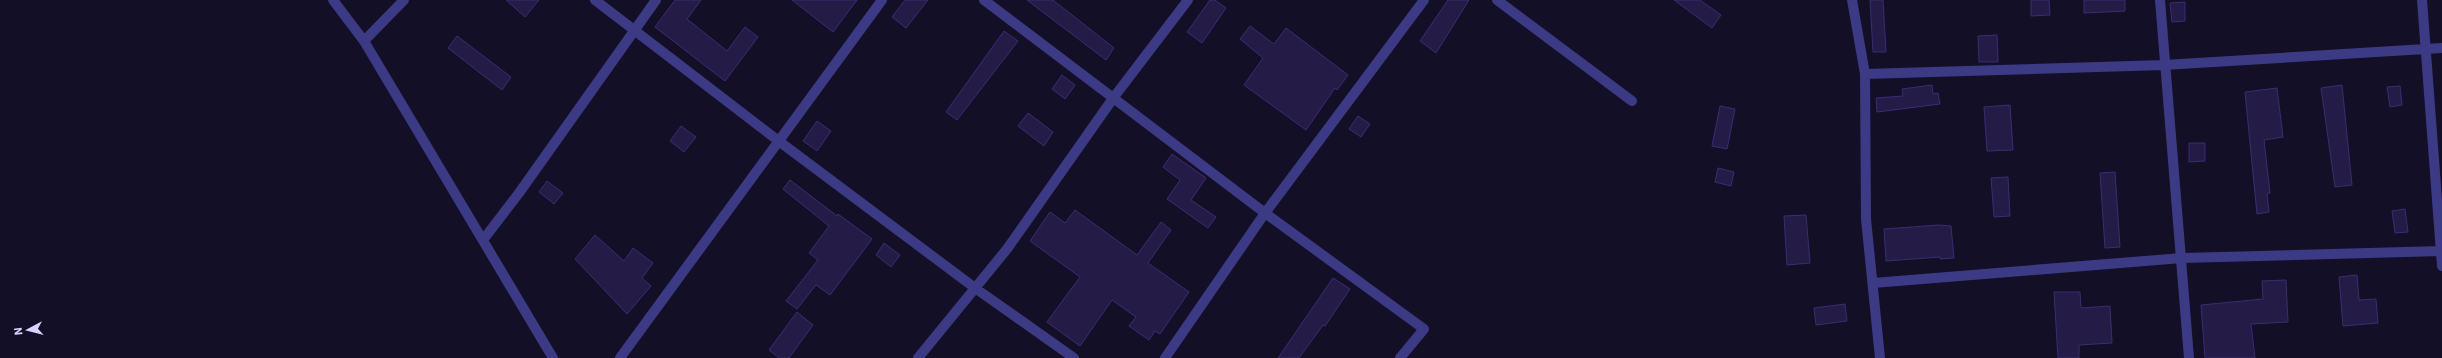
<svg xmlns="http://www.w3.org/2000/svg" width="2442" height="358" font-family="'IBM Plex Sans',sans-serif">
<rect width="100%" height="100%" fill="#130f26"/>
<path fill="#241b47" stroke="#3b2d73" d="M506 0H539L525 17Z
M675 0H701L687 19 727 51 745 27 758 37 725 81 655 27Z
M792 0H857L833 32Z
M905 0H928L906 28 892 17Z
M1027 0H1053L1114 48 1106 60Z
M1210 0H1215L1226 8 1202 43 1187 32Z
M1448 0H1469L1436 53 1420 41Z
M1674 0H1700L1721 15 1712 28Z
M1870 0H1883L1886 52H1873Z
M2031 0H2049L2050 15 2031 16Z
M2084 0H2125V11L2084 13Z
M2185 2V21L2172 22 2170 3Z
M1250 26 1274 44 1286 28 1348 75 1337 90 1335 88 1306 130 1244 85 1263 58 1240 39Z
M1004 31 1018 41 957 120 946 112Z
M1997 35 1998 62H1979L1978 36Z
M457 36 511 77 502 90 448 48Z
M1062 75 1075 85 1065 99 1052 89Z
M1932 85 1933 94 1938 93 1940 104 1877 112 1876 98 1903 96 1902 89Z
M2342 85 2352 185 2335 187 2321 88Z
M2400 86 2402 105 2390 107 2387 87Z
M2277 88 2283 137 2264 140 2270 193 2267 194 2269 212 2257 214 2245 92Z
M2010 105 2013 150 1987 151 1984 107Z
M1720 106 1735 109 1727 149 1712 146Z
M1028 113 1053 132 1044 146 1018 126Z
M1358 116 1370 124 1361 137 1349 129Z
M817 121 831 131 817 151 803 141Z
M681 126 696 137 684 152 670 141Z
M2189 143H2205V161L2189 162Z
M1172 154 1206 178 1191 200 1216 217 1208 228 1167 199 1180 180 1163 167Z
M1718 168 1734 172 1731 186 1715 182Z
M2115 172 2120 247 2105 248 2100 173Z
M2008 177 2010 216 1994 217 1991 178Z
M790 180 837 216 838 214 872 239 830 295 816 285 797 309 786 301 818 260 809 253 829 226 783 189Z
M547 181 563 193 554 204 539 192Z
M2405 209 2408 232 2395 233 2392 211Z
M1075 210 1137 255 1161 222 1171 230 1148 263 1189 292 1160 334 1155 331 1149 340 1129 326 1136 317 1112 300 1080 346 1047 322 1080 277 1030 241 1050 212 1065 223Z
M1806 215 1810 263 1787 265 1784 216Z
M1939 225 1951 226 1954 258 1940 259V257L1886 261 1884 229Z
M595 235 624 261 633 248 653 263 642 278 651 286 627 314 575 259Z
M884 243 900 255 891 267 876 255Z
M2357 275 2359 300 2376 299 2378 323 2343 326 2339 277Z
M1333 278 1350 289 1325 326 1323 325 1299 358H1278Z
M2286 280 2288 322 2251 324 2255 358H2205L2201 305 2263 299 2262 281Z
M2054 292H2080L2081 308 2110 306 2112 343 2079 345V358H2058Z
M1845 304 1847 321 1816 325 1814 308Z
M797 312 813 325 789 358H779L769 350Z"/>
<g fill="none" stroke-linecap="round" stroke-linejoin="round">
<path stroke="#3d3a85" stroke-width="10" d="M333 0 364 41 553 358
M595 0 780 142 975 288 1074 358
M984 0 1265 213 1424 329 1400 358
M1497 0 1632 101
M1852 0 1865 74 1866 219 1880 358
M2160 0 2189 358
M2422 0 2442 266
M364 41 404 0
M1865 74 2164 65 2442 48
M483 240 519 193 656 0
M1873 283 2182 258 2442 251
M620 358 882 0
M918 358 1007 249 1114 97 1188 0
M1165 358 1265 213 1424 0"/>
</g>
<g transform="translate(28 330) rotate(263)" stroke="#130f26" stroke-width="3" paint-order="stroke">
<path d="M0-3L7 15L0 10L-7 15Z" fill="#d9d4ff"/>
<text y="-6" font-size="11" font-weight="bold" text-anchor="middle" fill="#d9d4ff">N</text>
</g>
</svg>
